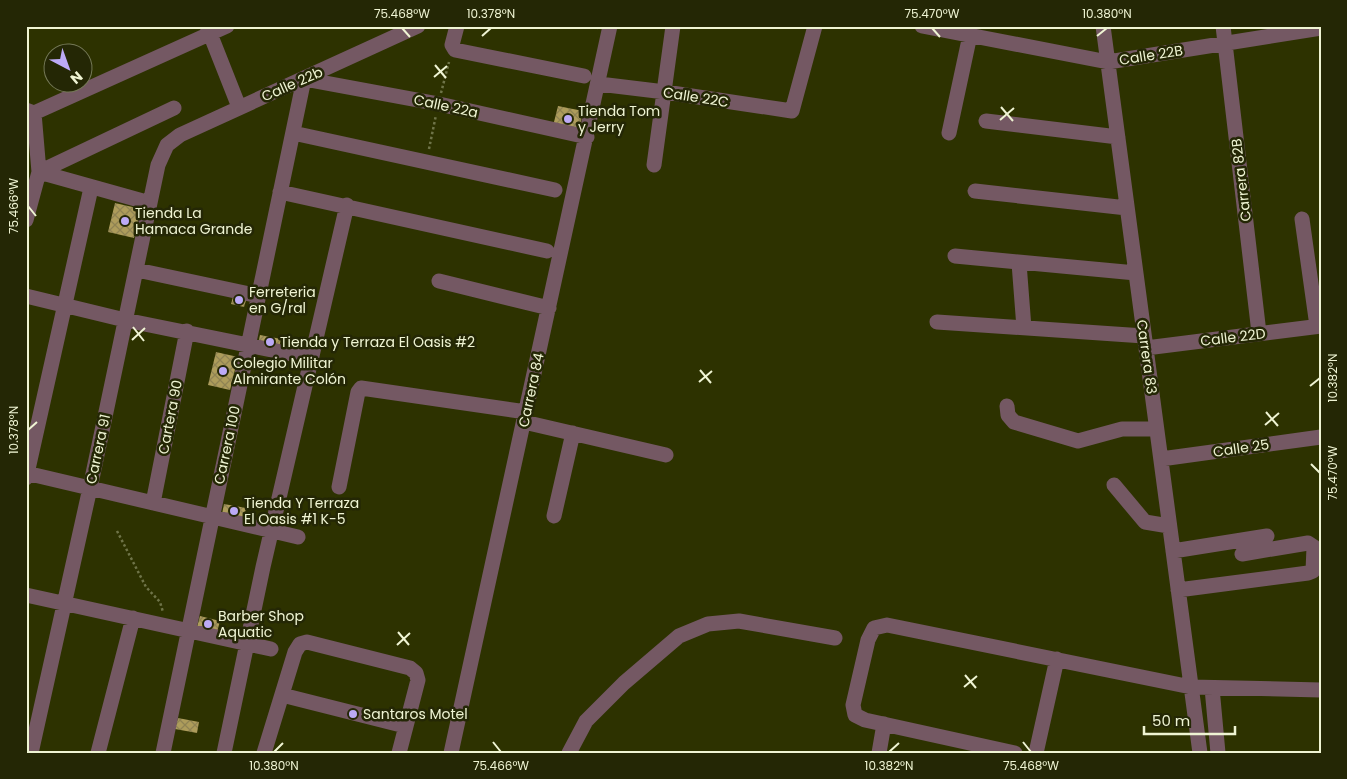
<svg xmlns="http://www.w3.org/2000/svg" width="1347" height="779" font-family="Poppins,sans-serif">
<defs>
<pattern id="building-cross-hatch" width="8" height="8" patternUnits="userSpaceOnUse" patternTransform="scale(1.25)"><rect width="8" height="8" fill="#ad9c5b"/><path d="M0 0l8 8M0 8l8-8" fill="none" stroke="#8f8353"/></pattern>
</defs>
<rect width="100%" height="100%" fill="#2d3200"/>
<path fill="url(#building-cross-hatch)" d="M558 106 583 111 579 131 553 126Z
M115 203 141 209 134 238 108 232Z
M234 293 247 297 244 307 231 304Z
M260 335 281 339 279 349 258 344Z
M216 352 238 357 230 390 208 385Z
M224 504 246 508 244 518 222 514Z
M200 616 220 621 217 632 197 627Z
M178 718 199 722 197 733 175 729Z"/>
<g fill="none" stroke-linecap="round" stroke-linejoin="round">
<path stroke="#6f7448" stroke-width="2.5" stroke-dasharray="2.5 2.5" stroke-linecap="butt" d="M591 26 598 28
M441 93 449 62
M429 149 436 115
M117 531 146 587 160 602 163 612"/>
<path stroke="#745863" stroke-width="15" d="M207 26 239 107
M457 26 452 45 455 50 584 76
M922 26 1108 62 1321 28
M1103 26 1200 753
M1223 26 1259 333
M599 84 665 92 792 111 815 26
M26 110 34 113 227 26
M986 121 1118 137
M293 133 555 190
M949 133 970 35
M654 165 673 26
M39 172 174 108
M39 172 150 203
M975 191 1127 208
M280 192 547 251
M1302 219 1317 326
M26 220 39 172 34 113
M955 256 1136 273
M1019 263 1024 328
M137 270 259 296
M439 281 549 308
M26 296 125 320 311 358
M937 322 1144 336
M1146 348 1321 326
M1007 406 1008 415 1014 422 1078 441 1122 429H1156
M524 422 666 455
M1161 459 1321 437
M26 473 298 537
M26 478 91 188
M1114 485 1145 522 1169 526
M339 487 358 392 361 388 526 412
M153 503 187 331
M554 516 573 433
M1173 551 1267 536
M1178 590 1308 573 1313 571 1314 547 1308 543 1242 554
M26 595 271 649
M1212 688 1218 753
M282 695 405 726
M31 753 90 488 158 165 167 145 180 135 418 26
M98 753 133 618
M163 753 304 79 439 104 587 137
M224 753 263 567 347 205
M264 753 295 652 300 644 307 642 410 668 416 673 418 680 399 753
M451 753 610 26
M569 753 586 721 624 683 679 636 708 624 739 621 835 638
M879 753 884 724
M1015 753 865 720 855 715 853 705 868 640 874 628 887 625 1191 687 1321 690
M1036 753 1057 659"/>
</g>
<path fill="none" stroke="#eff4d3" stroke-width="2" d="M402 28 410 37M932 28 940 37M482 36 491 28M1097 36 1107 28M435 65 446 78M434 77 447 66M1001 107 1013 121M1000 120 1014 108M28 206 36 216M133 327 144 341M132 340 145 328M700 370 711 383M699 382 712 371M1310 386 1320 378M1266 412 1278 426M1265 425 1279 413M28 430 37 422M1311 464 1320 473M398 632 409 645M397 645 410 633M965 675 976 688M964 687 977 676M493 742 501 752M1023 742 1031 752M274 752 283 743M889 752 899 743"/>
<g fill="#bcaaf6" stroke="#242705" stroke-width="2">
<circle cx="568" cy="119" r="5"/>
<circle cx="125" cy="221" r="5"/>
<circle cx="239" cy="300" r="5"/>
<circle cx="270" cy="342" r="5"/>
<circle cx="223" cy="371" r="5"/>
<circle cx="234" cy="511" r="5"/>
<circle cx="208" cy="624" r="5"/>
<circle cx="353" cy="714" r="5"/>
</g>
<g text-anchor="middle" stroke-width="5" stroke-linejoin="round" paint-order="stroke">
<g font-size="14" fill="#eff4d3" stroke="#242705">
<text transform="translate(1151 55) rotate(-9)" y="5">Calle 22B</text>
<text transform="translate(292 84) rotate(-24)" y="5">Calle 22b</text>
<text transform="translate(696 97) rotate(9)" y="5">Calle 22C</text>
<text transform="translate(446 106) rotate(12)" y="5">Calle 22a</text>
<text transform="translate(1241 180) rotate(-97)" y="5">Carrera 82B</text>
<text transform="translate(1233 337) rotate(-7)" y="5">Calle 22D</text>
<text transform="translate(1147 357) rotate(82)" y="5">Carrera 83</text>
<text transform="translate(531 390) rotate(-78)" y="5">Carrera 84</text>
<text transform="translate(170 417) rotate(-79)" y="5">Cartera 90</text>
<text transform="translate(227 445) rotate(-78)" y="5">Carrera 100</text>
<text transform="translate(1241 448) rotate(-8)" y="5">Calle 25</text>
<text transform="translate(98 449) rotate(-78)" y="5">Carrera 91</text>
</g>
<g font-size="14" fill="#eff4d3" stroke="#242705" text-anchor="start">
<text x="578" y="116">Tienda Tom<tspan x="578" dy="16">y Jerry</tspan></text>
<text x="135" y="218">Tienda La<tspan x="135" dy="16">Hamaca Grande</tspan></text>
<text x="249" y="297">Ferreteria<tspan x="249" dy="16">en G/ral</tspan></text>
<text x="280" y="347">Tienda y Terraza El Oasis #2</text>
<text x="233" y="368">Colegio Militar<tspan x="233" dy="16">Almirante Colón</tspan></text>
<text x="244" y="508">Tienda Y Terraza<tspan x="244" dy="16">El Oasis #1 K-5</tspan></text>
<text x="218" y="621">Barber Shop<tspan x="218" dy="16">Aquatic</tspan></text>
<text x="363" y="719">Santaros Motel</text>
</g>
</g>
<rect width="1347" height="779" fill="none" stroke="#242705" stroke-width="55"/>
<g transform="translate(68 68) rotate(139)"><circle r="24" fill="#242705" stroke="#757957"/>
<path d="M0-4L9 19L0 12L-9 19Z" fill="#bcaaf6"/>
<text y="-8" font-size="14" font-weight="bold" text-anchor="middle" fill="#eff4d3">N</text>
</g>
<path d="M1144 726v8h91v-8" fill="none" stroke="#eff4d3" stroke-width="2.5"/>
<text x="1152" y="726" font-size="15" fill="#eff4d3" stroke="#242705" stroke-width="4" paint-order="stroke">50 m</text>
<rect x="28" y="28" width="1292" height="724" fill="none" stroke="#eff4d3" stroke-width="2"/>
<g font-size="12" text-anchor="middle" fill="#eff4d3">
<text x="402" y="18">75.468°W</text>
<text x="491" y="18">10.378°N</text>
<text x="932" y="18">75.470°W</text>
<text x="1107" y="18">10.380°N</text>
<text transform="translate(14 206) rotate(-90)" y="4">75.466°W</text>
<text transform="translate(1333 378) rotate(-90)" y="4">10.382°N</text>
<text transform="translate(14 430) rotate(-90)" y="4">10.378°N</text>
<text transform="translate(1333 473) rotate(-90)" y="4">75.470°W</text>
<text x="274" y="770">10.380°N</text>
<text x="501" y="770">75.466°W</text>
<text x="889" y="770">10.382°N</text>
<text x="1031" y="770">75.468°W</text>
</g>
</svg>
